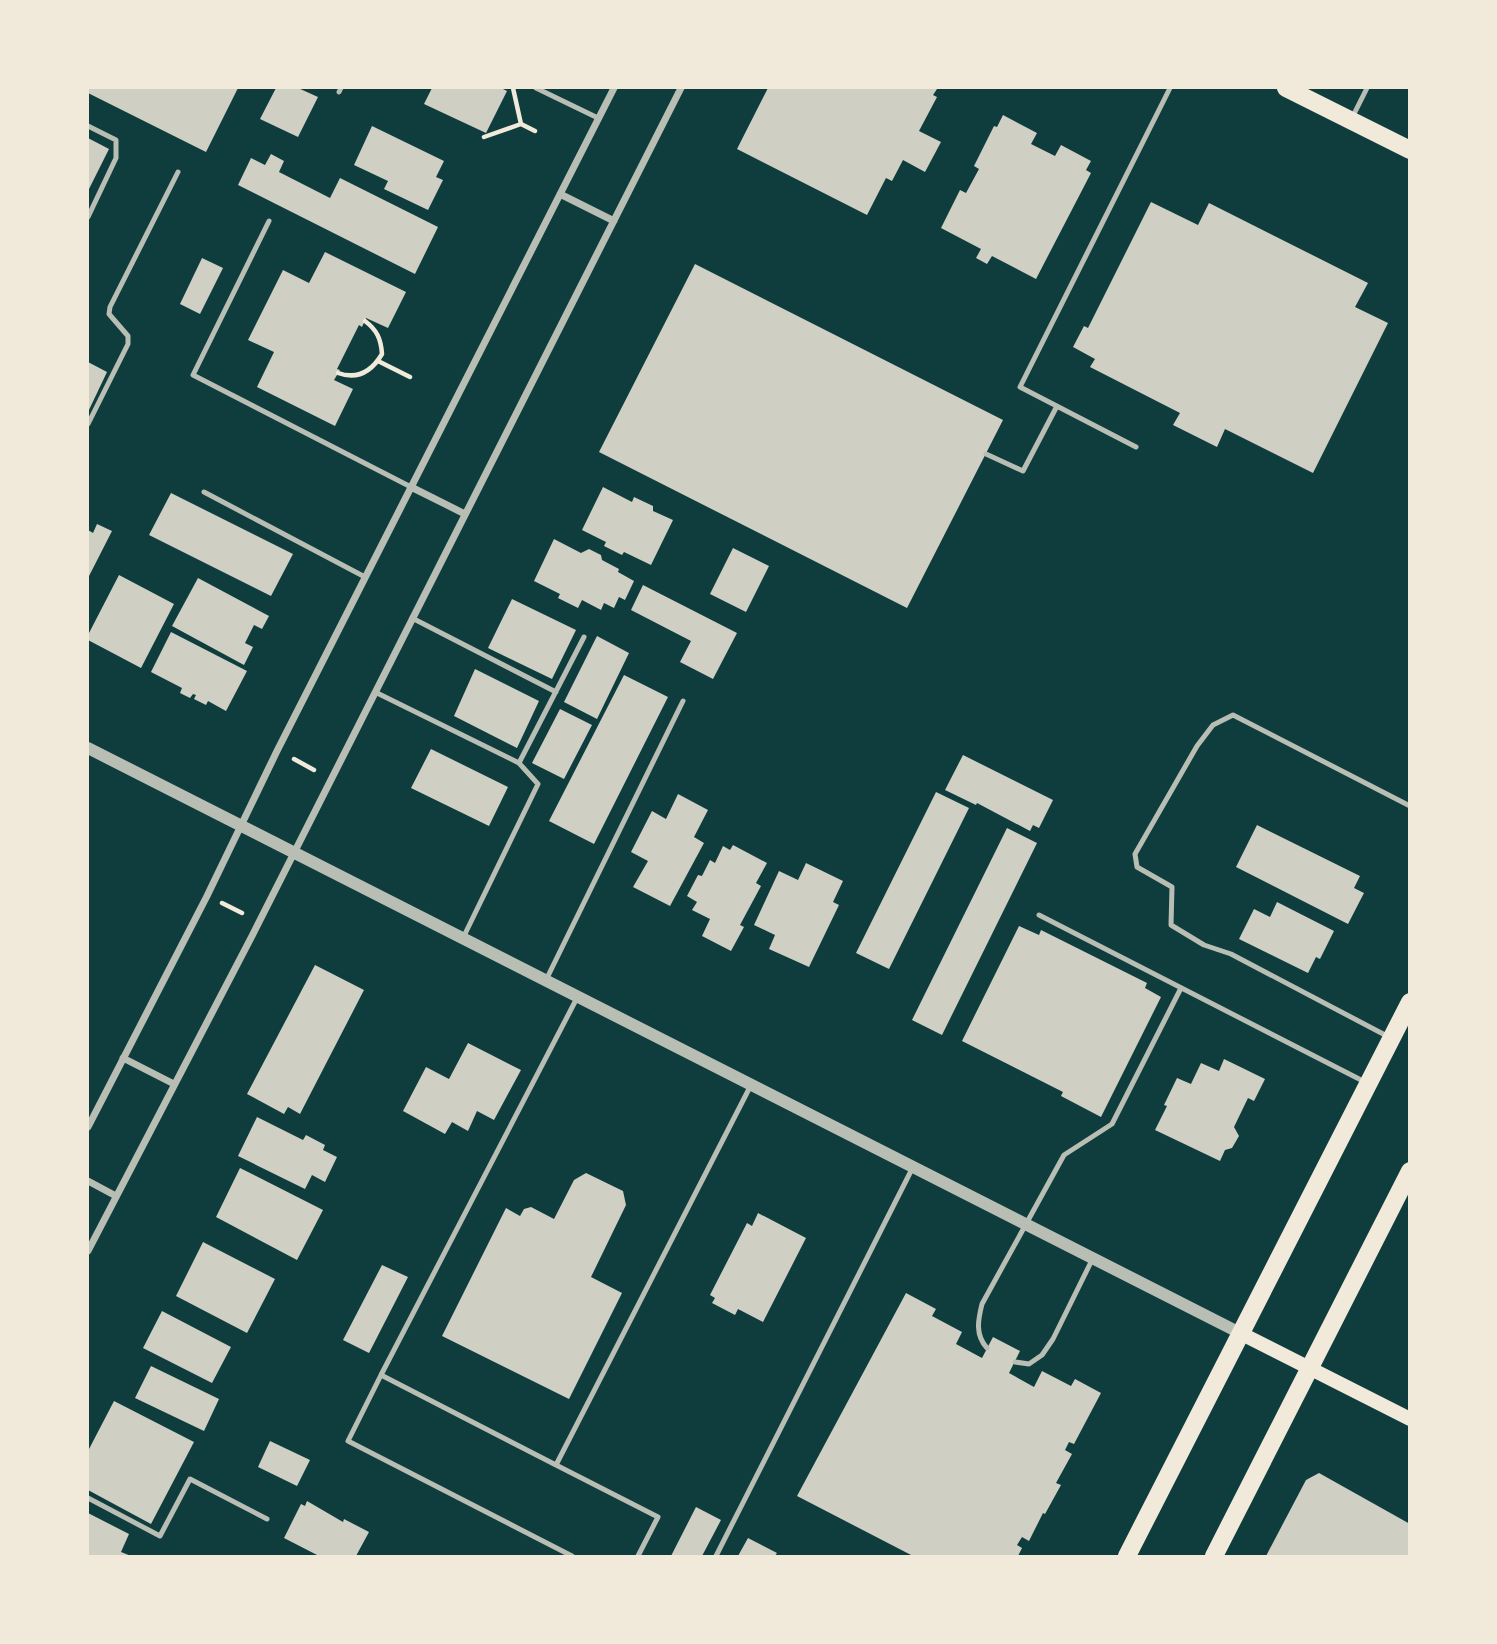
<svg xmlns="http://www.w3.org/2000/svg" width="1497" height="1644" font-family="Manrope,sans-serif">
<rect width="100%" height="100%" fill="#0f3d3e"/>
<path fill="#cfcfc3" d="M88 88H238L206 152 88 93Z
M276 88H298L318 97 298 137 260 119Z
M432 88H501L507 91 486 133 424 104Z
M768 88H933L937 89 933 95 937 97 919 131 941 142 925 172 903 160 892 181 886 178 867 215 737 149Z
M1003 115 1037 133 1031 144 1055 156 1061 145 1091 161 1086 170 1091 173 1036 279 992 256 987 264 976 258 981 249 941 228 960 190 966 193 979 169 974 166 994 126 997 127Z
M372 126 444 161 436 177 443 180 428 210 384 189 388 181 354 165Z
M88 138 109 149 88 191Z
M271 154 284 161 279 172 330 198 340 178 438 227 415 274 238 185 251 158 265 165Z
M1151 202 1198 225 1209 203 1368 283 1355 307 1388 323 1313 473 1225 429 1217 447 1173 425 1180 413 1090 367 1095 359 1073 347 1084 326 1088 328Z
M325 252 406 292 388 328 366 318 362 327 359 325 337 369 340 370 334 380 353 389 335 426 257 387 274 352 248 340 283 270 309 283Z
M202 258 223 268 200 314 180 304Z
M695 264 1003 420 907 608 599 452Z
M88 362 107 372 88 412Z
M603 487 632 502 634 497 653 506V511L673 520 651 565 624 552 622 555 604 546 606 542 582 530Z
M171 493 293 554 271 596 149 535Z
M97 524 112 531 88 578V530L93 533Z
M554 539 581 553 589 549 601 555 602 560 619 569 618 572 634 581 625 600 619 597 614 608 604 603 601 610 582 600 578 608 558 598 560 594 534 581Z
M733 548 769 566 746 612 710 594Z
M119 575 174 604 141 668 88 640V635Z
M198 578 269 616 262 629 254 625 245 643 253 647 244 665 172 626Z
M643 585 737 633 713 679 680 662 691 641 631 610Z
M512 599 576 630 552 679 488 648Z
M171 632 247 671 226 711 208 701 206 705 194 699 196 695 193 694 190 698 180 693 182 688 151 672Z
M597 636 629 653 597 719 564 702Z
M475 669 539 701 517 748 454 716Z
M624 675 668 697 594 844 549 821Z
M560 709 592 725 564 779 532 763Z
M431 749 508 787 489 826 411 788Z
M963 755 1053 800 1039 828 1033 825 1030 831 977 803 976 805 945 790Z
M936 792 969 808 889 969 856 953Z
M678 794 708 810 694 837 704 843 670 906 633 887 648 861 631 852 652 811 666 819Z
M1257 825 1360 876 1354 888 1364 893 1348 924 1236 867Z
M1007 828 1037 843 942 1035 912 1020Z
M733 845 767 863 756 883 761 886 740 925 744 927 731 951 702 936 710 919 692 910 697 902 687 896 698 875 702 876 710 860 715 863 723 846 730 850Z
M806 863 843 881 833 902 839 905 809 967 769 949 775 935 754 925 779 871 798 880Z
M1277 902 1334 931 1320 959 1316 957 1308 973 1239 939 1254 909 1270 917Z
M1019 926 1039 935 1041 930 1147 983 1145 988 1161 997 1101 1117 1061 1096 1063 1092 962 1041Z
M315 965 364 990 300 1114 288 1107 284 1114 247 1094Z
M468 1043 521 1070 494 1120 477 1111 468 1131 452 1122 445 1134 403 1111 426 1067 449 1079Z
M1224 1059 1265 1079 1254 1101 1248 1098 1234 1127 1239 1136 1232 1148 1225 1150 1220 1161 1155 1130 1167 1106 1164 1105 1177 1078 1191 1084 1201 1063 1219 1071Z
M257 1117 303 1140 306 1135 325 1145 323 1150 337 1157 325 1182 312 1175 305 1189 238 1156Z
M240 1168 323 1210 297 1260 216 1217Z
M586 1173 623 1191 626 1205 591 1277 622 1293 569 1399 442 1336 506 1208 520 1216 524 1209 531 1207 554 1219 574 1180Z
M758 1213 806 1238 763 1322 738 1309 735 1315 712 1303 715 1298 710 1295 747 1223 752 1226Z
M203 1242 275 1279 247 1333 176 1296Z
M382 1265 408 1277 369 1353 343 1340Z
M906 1293 936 1309 932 1316 962 1332 956 1344 982 1358 993 1337 1020 1351 1009 1373 1034 1387 1042 1371 1071 1386 1075 1379 1101 1393 1074 1444 1069 1442 1065 1450 1072 1454 1056 1483 1061 1485 1045 1514 1043 1513 1029 1541 1022 1537 1017 1545 1022 1548 1018 1556H913L797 1496Z
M162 1311 231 1347 212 1383 143 1348Z
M151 1366 219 1399 204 1431 135 1398Z
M114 1401 194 1442 151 1524 88 1490V1451Z
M270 1441 310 1460 297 1486 258 1467Z
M1319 1473 1410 1524V1556H1266L1306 1480Z
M307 1501 343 1522 344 1519 369 1532 356 1556H319L284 1538 301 1504 305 1506Z
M696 1507 721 1520 702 1556H671Z
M88 1513 129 1534 121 1552 131 1556H88Z
M748 1538 777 1553 775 1556H738Z"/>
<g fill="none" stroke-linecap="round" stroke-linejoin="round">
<path stroke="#f1e9da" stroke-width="4.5" d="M513 88 521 124
M484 137 521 124 535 131
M378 361 410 377
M338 373C358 380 372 371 382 354 381 339 377 330 365 321
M294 759 314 770
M222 903 242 913"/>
<path stroke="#b8beb3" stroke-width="5" d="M536 88 598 118
M339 92 341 88
M1353 116 1367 88
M88 126 116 140V158L88 217
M269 221 193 375 411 487
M88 424 128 344V336L109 314 110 307 178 172
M1136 447 1020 387 1170 88
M986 454 1023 471 1057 406
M204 492 365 577
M412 618 556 692
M375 692 519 763 538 784 463 938
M519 763 584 637
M1039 915 1365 1082
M546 980 683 701
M578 996 381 1375 556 1465 751 1085
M1387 1036 1231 954 1204 945 1171 925 1172 887 1137 867 1135 854 1197 746 1213 725 1233 715 1410 806
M987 1348C975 1335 978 1320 982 1304L1064 1155 1112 1124 1181 988
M1015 1362 1029 1364 1042 1355 1053 1339 1093 1258
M381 1375 348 1441 572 1556
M556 1465 658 1517 638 1556
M88 1498 160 1536 190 1479 267 1519
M716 1556 912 1169"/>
<path stroke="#b8beb3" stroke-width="7" d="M560 194 614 221
M411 487 465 514
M123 1058 174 1084
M88 1127 207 896 277 751 614 88
M88 1181 116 1196
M88 1251 253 934 681 88"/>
<path stroke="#b8beb3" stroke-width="12" d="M88 748 1242 1334"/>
<path stroke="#f1e9da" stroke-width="14" d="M1242 1334 1410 1419"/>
<path stroke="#f1e9da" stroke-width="18" d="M1286 88 1410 150
M1127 1556 1410 1002
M1214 1556 1410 1171"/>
</g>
<rect width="1497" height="1644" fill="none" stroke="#f1e9da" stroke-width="178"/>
</svg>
